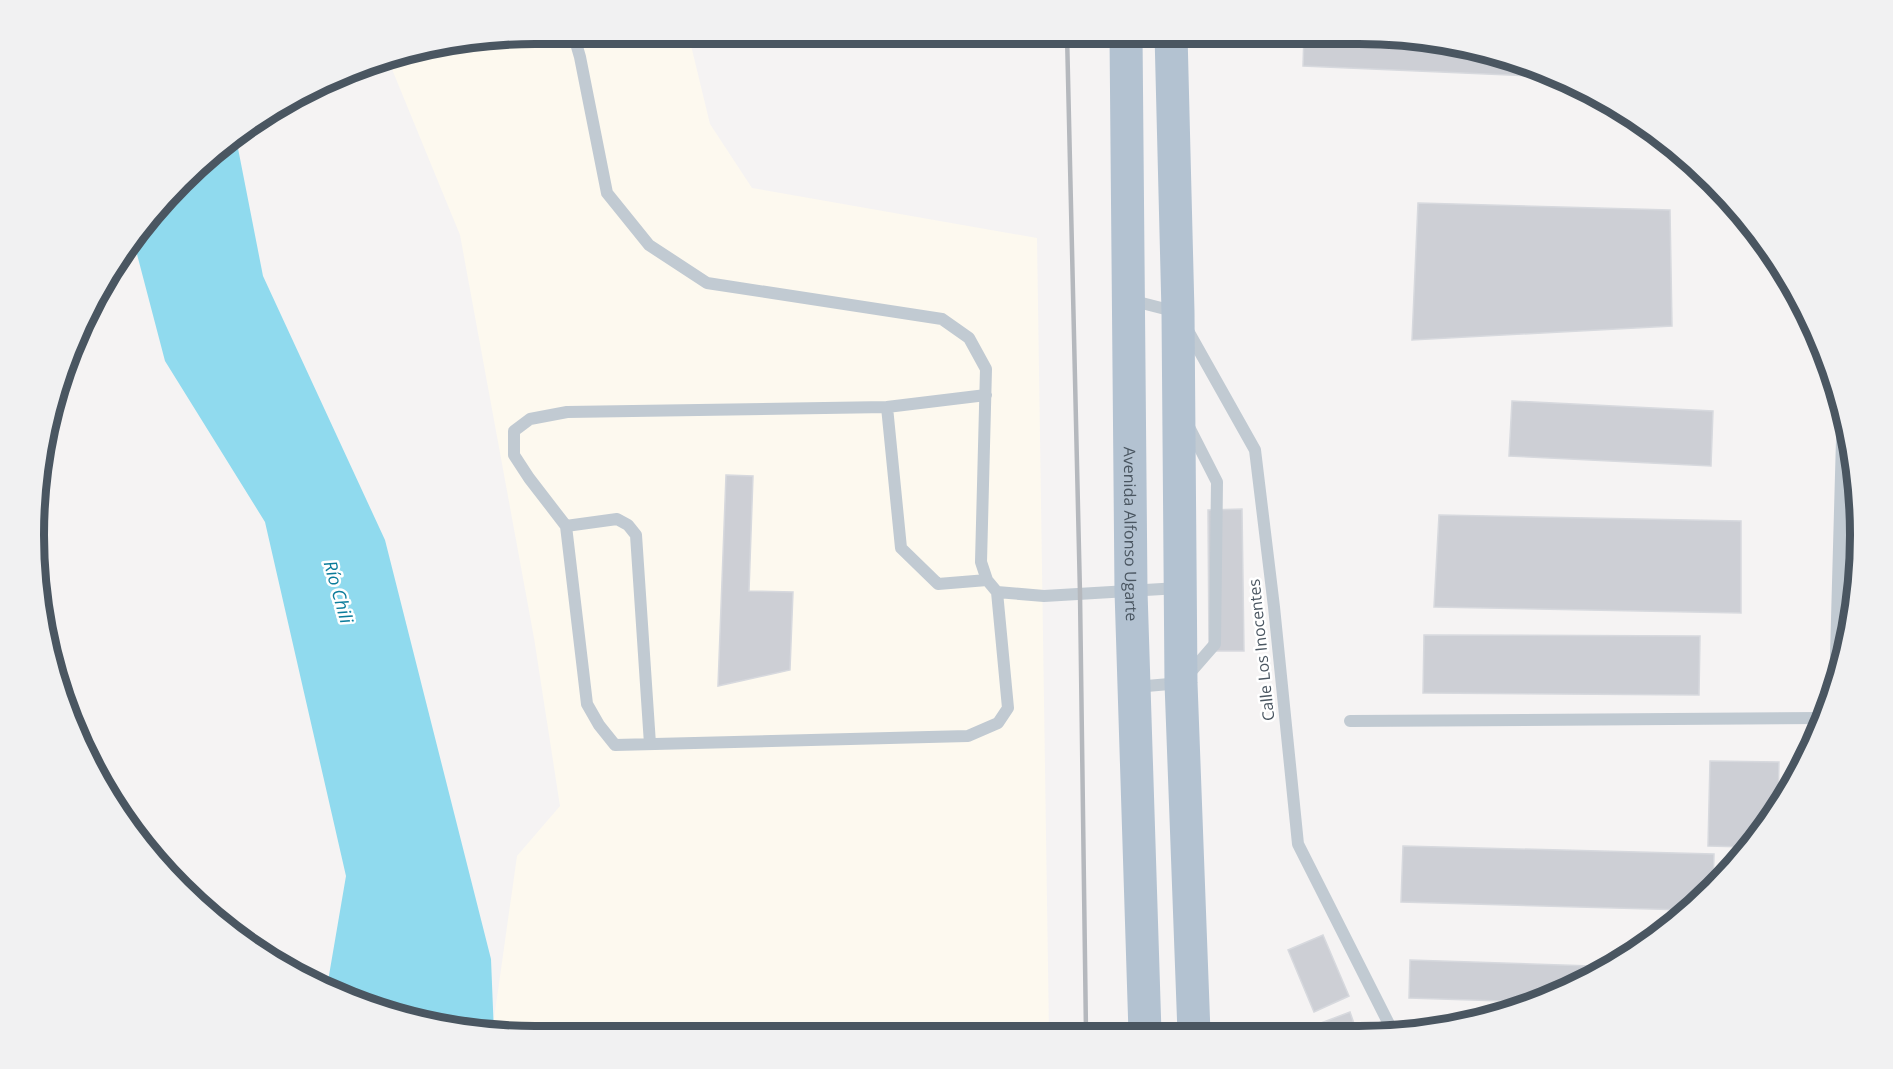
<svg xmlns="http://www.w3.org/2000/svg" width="1893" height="1069" font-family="'Open Sans',sans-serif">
<rect width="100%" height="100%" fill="#f5f3f3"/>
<path fill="#fdf9ef" d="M535 33H688L710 124 752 188 1037 238 1049 1033 502 1035 492 1033 517 856 560 806 534 638 460 235 387 57Z"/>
<path fill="#90daee" d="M235 133 263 276 385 540 491 959 494 1034 404 1019 327 987 346 876 265 522 165 361 133 239 229 136Z"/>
<path fill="#cdcfd5" stroke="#d7d9de" stroke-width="1.5" d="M1304 34H1391L1519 60 1557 77 1303 66Z
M1418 203 1670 210 1672 326 1412 340Z
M1512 401 1713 411 1711 466 1509 456Z
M726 475 753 476 749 591 793 592 790 670 718 686Z
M1242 509 1244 651H1209L1208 510Z
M1439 515 1741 521V613L1434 607Z
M1424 635 1700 636 1699 695 1423 693Z
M1710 761 1779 762 1778 805 1746 847 1708 846Z
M1403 846 1714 854 1713 889 1687 910 1401 902Z
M1323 935 1349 996 1314 1012 1288 950Z
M1410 960 1591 966 1590 975 1535 1002 1409 998Z
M1350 1012 1357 1032H1324L1321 1023Z"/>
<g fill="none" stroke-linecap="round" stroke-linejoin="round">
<path stroke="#c1cad2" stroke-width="12" d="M573 33 580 57 607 193 649 245 707 283 942 319 969 338 986 369 981 562 987 580 997 592 1044 596 1179 588
M1130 300 1177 312
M1187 329 1255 450 1274 607 1298 844 1393 1032
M887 407 986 395
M566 526 617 519 628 525 636 535 650 744
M987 580 938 584 901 548 887 407 567 412 530 419 514 431V455L529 478 566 526 587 704 599 725 615 745 968 736 998 723 1008 708 997 592
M1135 687 1181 683 1215 644 1217 482 1189 427
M1350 721 1824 718"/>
<path stroke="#c1cad2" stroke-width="26" d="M1843 655 1849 439"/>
<g stroke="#b3c2d1" stroke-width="33">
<path id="s1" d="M1126 34 1131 591 1145 1033"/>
<path d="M1171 34 1178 312 1181 683 1194 1033"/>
</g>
<path stroke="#b5b8bd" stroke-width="4.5" d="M1067 34 1080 594 1086 1033"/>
</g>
<g text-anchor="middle" stroke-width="5" stroke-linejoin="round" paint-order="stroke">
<g font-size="16" fill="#4a5661" stroke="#fff">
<text dy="6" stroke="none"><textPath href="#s1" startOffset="500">Avenida Alfonso Ugarte</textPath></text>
<text transform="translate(1261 650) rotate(-96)" y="6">Calle Los Inocentes</text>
</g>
<g font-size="18" font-style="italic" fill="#0c7c9b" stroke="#fff">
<text transform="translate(338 592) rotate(74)" y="6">Río Chili</text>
</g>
</g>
<path d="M0 0H1893V1069H0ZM535 44H1359A491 491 0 0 1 1850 535V535A491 491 0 0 1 1359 1026H535A491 491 0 0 1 44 535V535A491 491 0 0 1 535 44Z" fill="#f1f1f2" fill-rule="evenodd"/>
<path fill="none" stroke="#4a5661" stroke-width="8" d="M535 44H1359A491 491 0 0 1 1850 535V535A491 491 0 0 1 1359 1026H535A491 491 0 0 1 44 535V535A491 491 0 0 1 535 44Z"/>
</svg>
